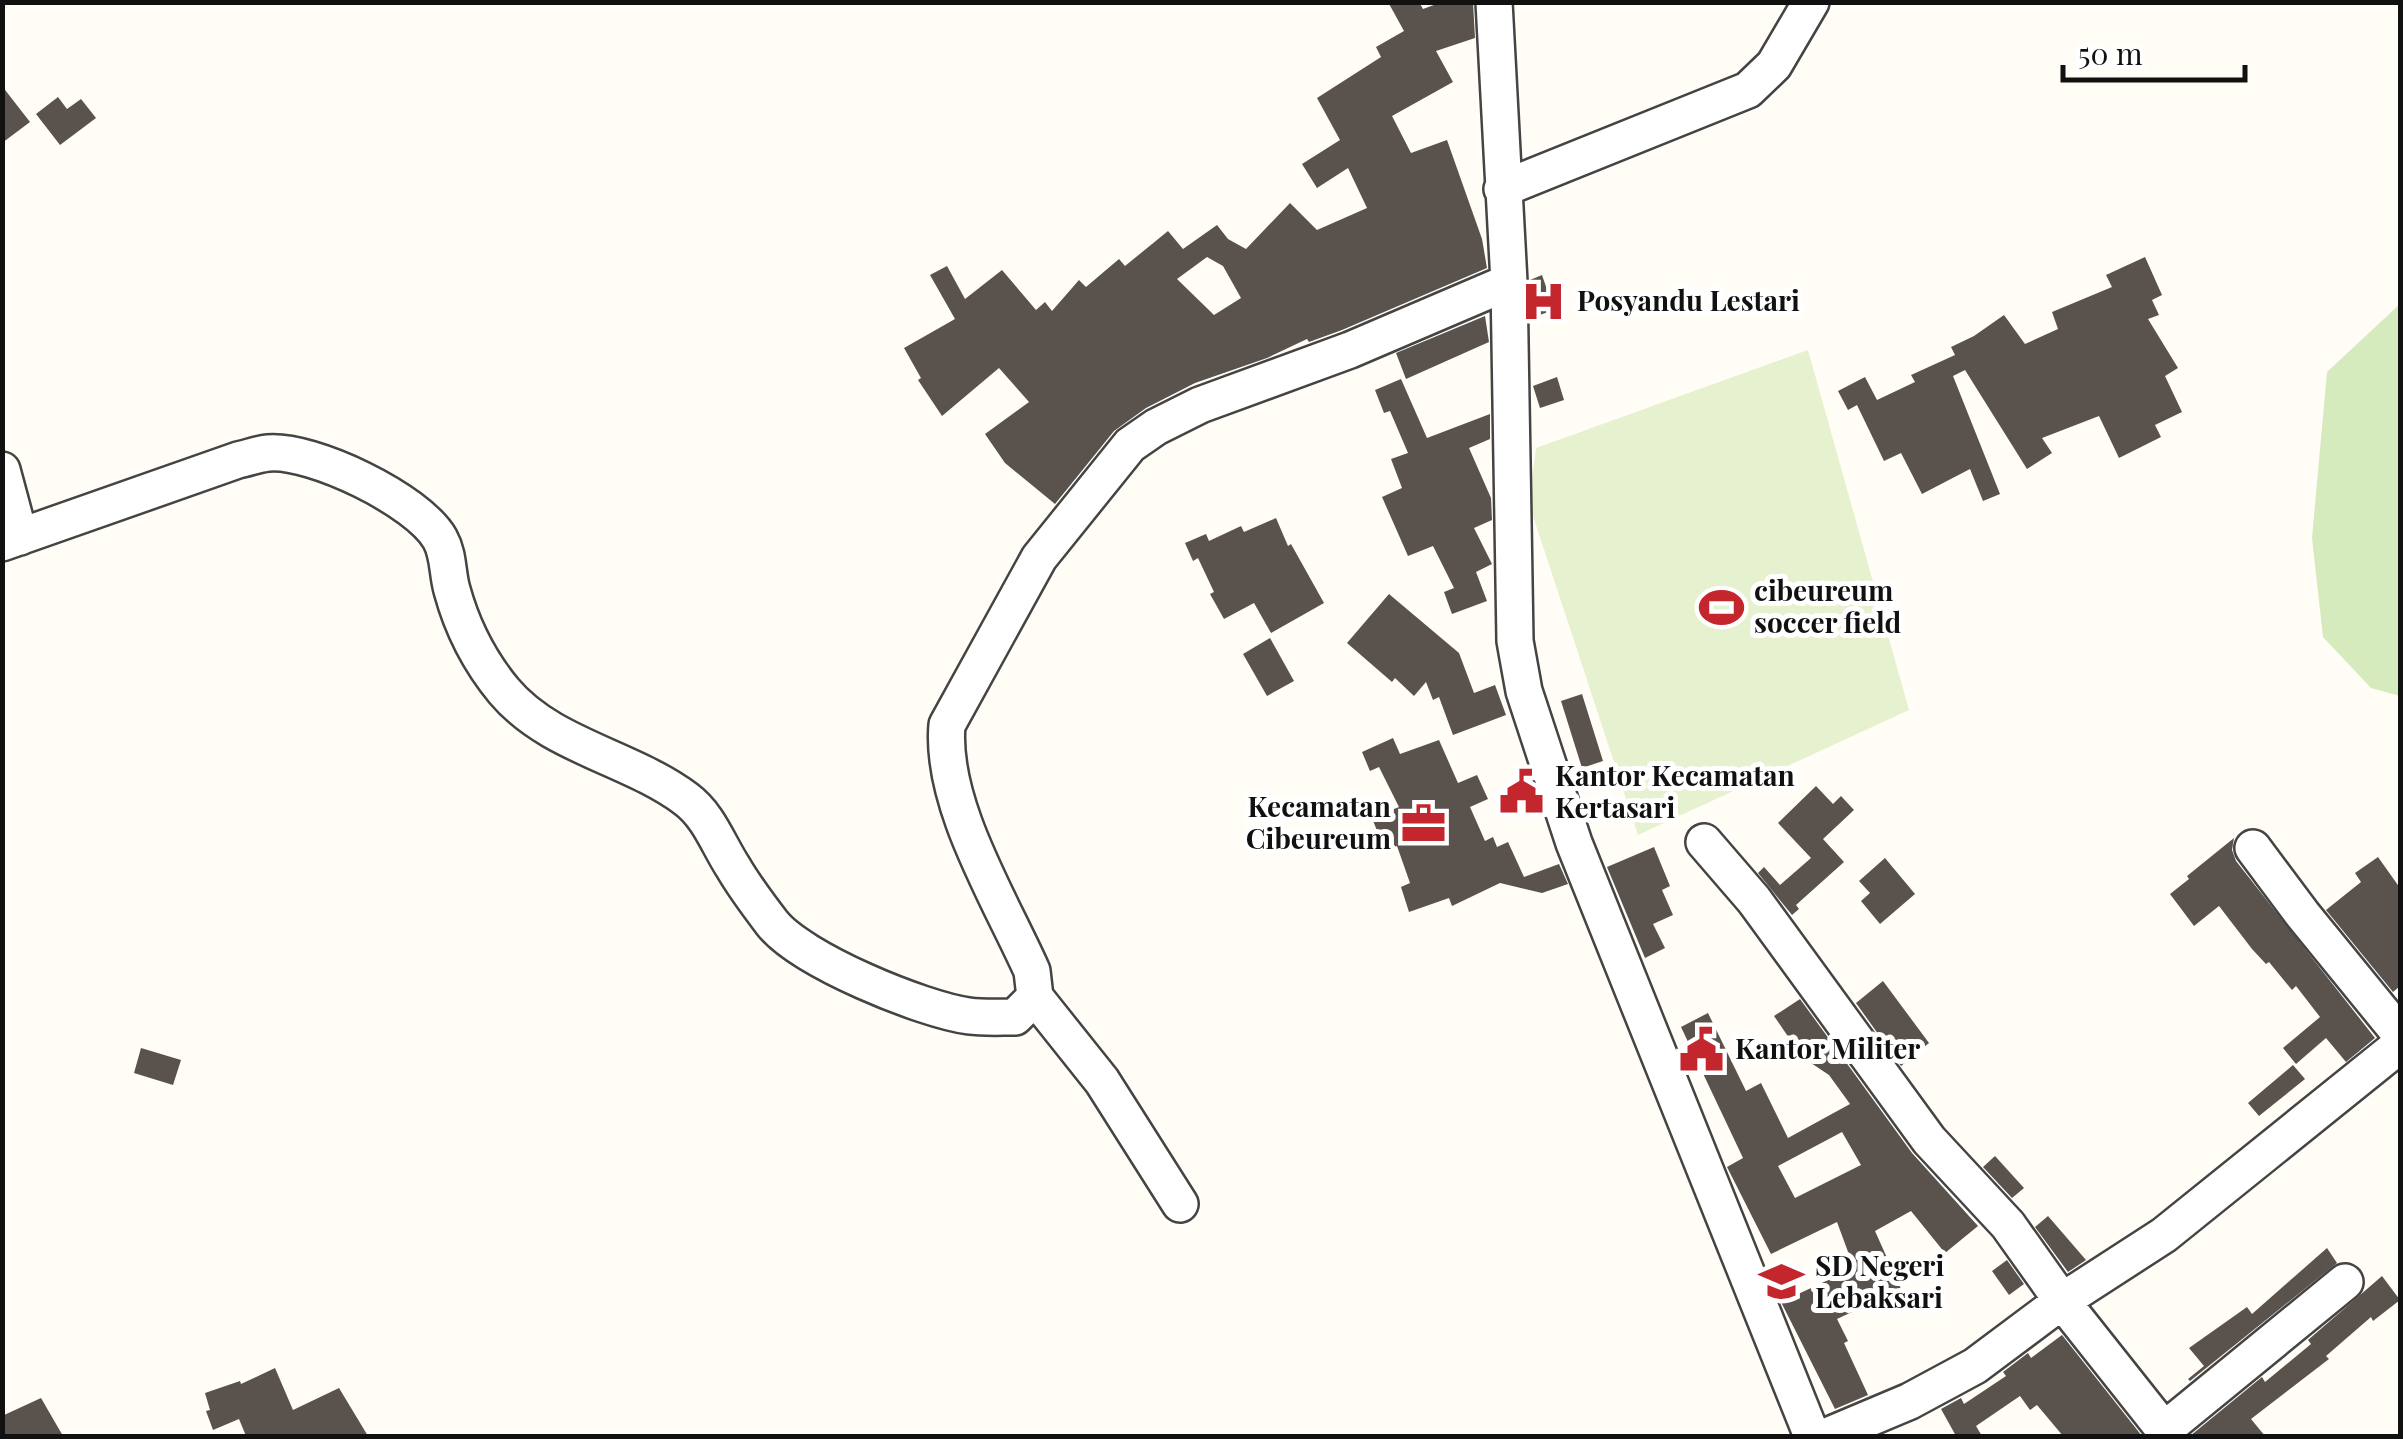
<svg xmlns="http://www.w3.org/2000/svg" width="2403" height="1439" font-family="'Playfair Display',serif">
<rect width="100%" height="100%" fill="#fffdf5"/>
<path fill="#d5ebbd" d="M2400 304V696L2371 688 2323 637 2312 538 2327 372Z"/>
<path fill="#e6f2cf" d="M1808 350 1909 710 1638 835 1529 504 1536 448Z"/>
<path fill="#5a524d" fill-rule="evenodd" d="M1388 2H1419L1423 9 1442 2H1473L1475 38 1436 51 1453 82 1392 116 1411 153 1447 140 1482 239 1487 268 1342 330 1309 342 1307 339 1267 358 1195 383 1146 408 1114 431 1055 504 1005 463 985 434 1029 402 999 368 942 416 918 380 921 378 904 348 955 319 930 275 947 266 965 299 1002 270 1036 310 1045 302 1052 311 1079 280 1086 287 1119 259 1125 266 1168 231 1183 249 1217 225 1228 239 1246 249 1290 203 1317 230 1367 208 1348 168 1317 188 1302 164 1340 140 1317 98 1381 57 1376 47 1404 31ZM1207 257 1223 266 1241 298 1214 315 1177 279Z
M2 86 30 122 2 143Z
M58 97 67 109 81 99 96 118 60 145 36 114Z
M2145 257 2162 295 2152 300 2159 315 2148 319 2178 368 2165 376 2182 412 2155 425 2161 437 2119 458 2099 416 2042 438 2052 453 2027 469 1965 370 1953 376 2000 494 1983 501 1970 469 1922 494 1901 453 1884 461 1857 405 1848 410 1838 391 1865 377 1877 400 1915 382 1911 375 1955 355 1951 347 1974 336 2004 315 2025 344 2058 329 2052 312 2112 287 2106 275Z
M1542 275 1554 310 1531 318 1530 280Z
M1485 316 1489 342 1406 379 1396 353Z
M1557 377 1564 400 1540 408 1533 386Z
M1401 379 1427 438 1490 414V439L1469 448 1491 498 1492 520 1474 528 1492 564 1476 572 1487 601 1452 614 1444 592 1454 588 1433 546 1408 556 1382 497 1402 488 1391 459 1408 453 1390 411 1384 413 1375 390Z
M1276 518 1288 546 1291 544 1324 603 1271 633 1254 603 1224 619 1210 594 1214 592 1198 558 1193 561 1185 543 1206 534 1209 541 1241 526 1244 532Z
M1389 594 1459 653 1474 693 1495 685 1506 715 1453 735 1439 697 1433 700 1426 682 1414 696 1395 678 1392 682 1347 643Z
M1270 638 1294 681 1267 696 1243 654Z
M1582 694 1603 761 1582 768 1561 701Z
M1393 738 1400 754 1439 740 1458 783 1477 775 1488 799 1470 807 1485 841 1493 837 1497 847 1508 842 1524 877 1559 864 1568 884 1542 893 1500 883 1452 906 1449 898 1409 912 1401 887 1410 883 1397 846 1385 851 1372 818 1399 807 1379 767 1370 771 1362 752Z
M1816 786 1833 804 1841 796 1854 810 1823 839 1844 862 1796 905 1799 909 1792 915 1758 873 1764 867 1780 885 1811 858 1778 823Z
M2234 838 2232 850 2236 861 2375 1038 2346 1062 2326 1038 2296 1064 2283 1048 2320 1017 2296 986 2292 990 2269 962 2266 964 2252 949 2219 906 2194 926 2170 894 2189 879 2187 876Z
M1654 847 1670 886 1662 890 1673 915 1653 924 1665 948 1645 958 1607 867Z
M2378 857 2400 888V986L2393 992 2326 910 2361 882 2355 873Z
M1885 858 1915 894 1880 924 1861 901 1870 893 1859 881Z
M1883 981 1929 1043 1901 1066 1856 1003Z
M1800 999 1912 1153 1978 1226 1945 1253 1911 1211 1875 1231 1901 1289 1837 1319 1848 1341 1844 1343 1868 1395 1835 1409 1781 1302 1854 1268 1837 1222 1771 1254 1727 1167 1743 1158 1681 1027 1708 1013 1746 1091 1761 1083 1788 1138 1850 1104 1829 1075 1802 1057 1774 1016ZM1842 1132 1861 1165 1795 1198 1778 1166Z
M141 1048 181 1060 173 1085 134 1073Z
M2293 1065 2305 1079 2259 1116 2248 1103Z
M1995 1156 2024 1188 2012 1198 1983 1167Z
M2048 1216 2086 1260 2068 1272 2035 1227Z
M2327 1248 2337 1263 2190 1381 2188 1379 2204 1366 2189 1348 2247 1307 2252 1314Z
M2007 1260 2024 1284 2009 1295 1992 1271Z
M2382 1276 2400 1300 2373 1321 2371 1317 2326 1356 2329 1359 2251 1419 2265 1436H2190L2262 1377 2265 1382 2311 1344 2308 1340Z
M2062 1335 2142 1436H2063L2037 1405 2030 1410 2020 1396 1976 1426 1982 1436H1956L1941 1409 1961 1398 1964 1404 2006 1376 2003 1372 2028 1353 2031 1358Z
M275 1368 293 1410 339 1388 368 1436H246L239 1419 213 1430 206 1411 210 1410 205 1393 240 1381 241 1384Z
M41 1398 63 1436H2V1416Z"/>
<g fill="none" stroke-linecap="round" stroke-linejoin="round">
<defs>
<path id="minor" d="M1494 2 1509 282 1515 641 1524 691 1574 843 1812 1436
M1502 189 1748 90 1774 65 1811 2
M2 470 20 537
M2 543 238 460C248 458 258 454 268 453 312 449 418 500 440 539 449 555 447 573 452 590 462 627 480 662 504 691 550 746 630 757 686 799 709 816 718 844 733 867 744 886 759 906 772 923 801 960 923 1010 969 1016 984 1018 1000 1017 1015 1017L1035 997 1032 971C1001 901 940 804 947 725L1039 558 1130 445 1156 427 1200 405 1350 350 1509 282
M1704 842 1754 900 1929 1140 2008 1225 2062 1301 2169 1436
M2253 848 2303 915 2400 1034
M1035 997 1102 1081 1180 1204
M2164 1430 2345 1282
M1827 1436 1910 1401 1975 1366 2062 1301 2164 1235 2400 1045"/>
</defs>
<use href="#minor" stroke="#444" stroke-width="40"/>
<use href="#minor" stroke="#fff" stroke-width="35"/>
</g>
<defs>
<symbol id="hospital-bare" viewBox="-9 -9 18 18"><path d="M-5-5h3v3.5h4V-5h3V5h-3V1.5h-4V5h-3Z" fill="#c4262e" stroke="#fff" stroke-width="2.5" paint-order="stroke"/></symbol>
<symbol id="stadium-bare" viewBox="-9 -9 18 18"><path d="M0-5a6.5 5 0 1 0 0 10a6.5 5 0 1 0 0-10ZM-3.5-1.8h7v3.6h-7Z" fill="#c4262e" stroke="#fff" stroke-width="2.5" paint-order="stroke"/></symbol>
<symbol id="civic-bare" viewBox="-9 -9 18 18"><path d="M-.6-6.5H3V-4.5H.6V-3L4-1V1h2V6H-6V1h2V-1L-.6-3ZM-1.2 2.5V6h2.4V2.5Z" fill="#c4262e" stroke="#fff" stroke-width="2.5" paint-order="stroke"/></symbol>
<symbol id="office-bare" viewBox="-9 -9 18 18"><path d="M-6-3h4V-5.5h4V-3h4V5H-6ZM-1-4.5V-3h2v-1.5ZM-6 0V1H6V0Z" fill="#c4262e" stroke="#fff" stroke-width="2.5" paint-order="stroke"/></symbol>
<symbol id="school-bare" viewBox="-9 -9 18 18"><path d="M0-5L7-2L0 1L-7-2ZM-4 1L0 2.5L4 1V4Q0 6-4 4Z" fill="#c4262e" stroke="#fff" stroke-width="2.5" paint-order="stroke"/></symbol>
</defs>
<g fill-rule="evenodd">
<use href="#hospital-bare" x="1512" y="270" width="63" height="63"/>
<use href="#stadium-bare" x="1690" y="576" width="63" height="63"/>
<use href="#civic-bare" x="1490" y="760" width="63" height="63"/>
<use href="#office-bare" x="1392" y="792" width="63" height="63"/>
<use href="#civic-bare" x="1670" y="1018" width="63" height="63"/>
<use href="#school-bare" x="1750" y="1250" width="63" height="63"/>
</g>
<g text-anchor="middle" stroke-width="10" stroke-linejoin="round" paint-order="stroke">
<g font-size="28" font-weight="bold" fill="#111" stroke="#fff" text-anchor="start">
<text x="1577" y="311">Posyandu Lestari</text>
<text x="1754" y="601">cibeureum<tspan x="1754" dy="32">soccer field</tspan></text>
<text x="1555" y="786">Kantor Kecamatan<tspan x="1555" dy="32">Kertasari</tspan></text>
<text x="1391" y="817" text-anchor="end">Kecamatan<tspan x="1391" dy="32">Cibeureum</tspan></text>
<text x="1735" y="1059">Kantor Militer</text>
<text x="1815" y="1276">SD Negeri<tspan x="1815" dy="32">Lebaksari</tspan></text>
</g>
</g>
<rect width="2403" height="1439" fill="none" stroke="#111111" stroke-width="10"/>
<path d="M2063 65v15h182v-15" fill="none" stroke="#111111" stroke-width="5"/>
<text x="2078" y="65" font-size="30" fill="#111111" stroke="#ffffff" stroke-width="8" paint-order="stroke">50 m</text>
</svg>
